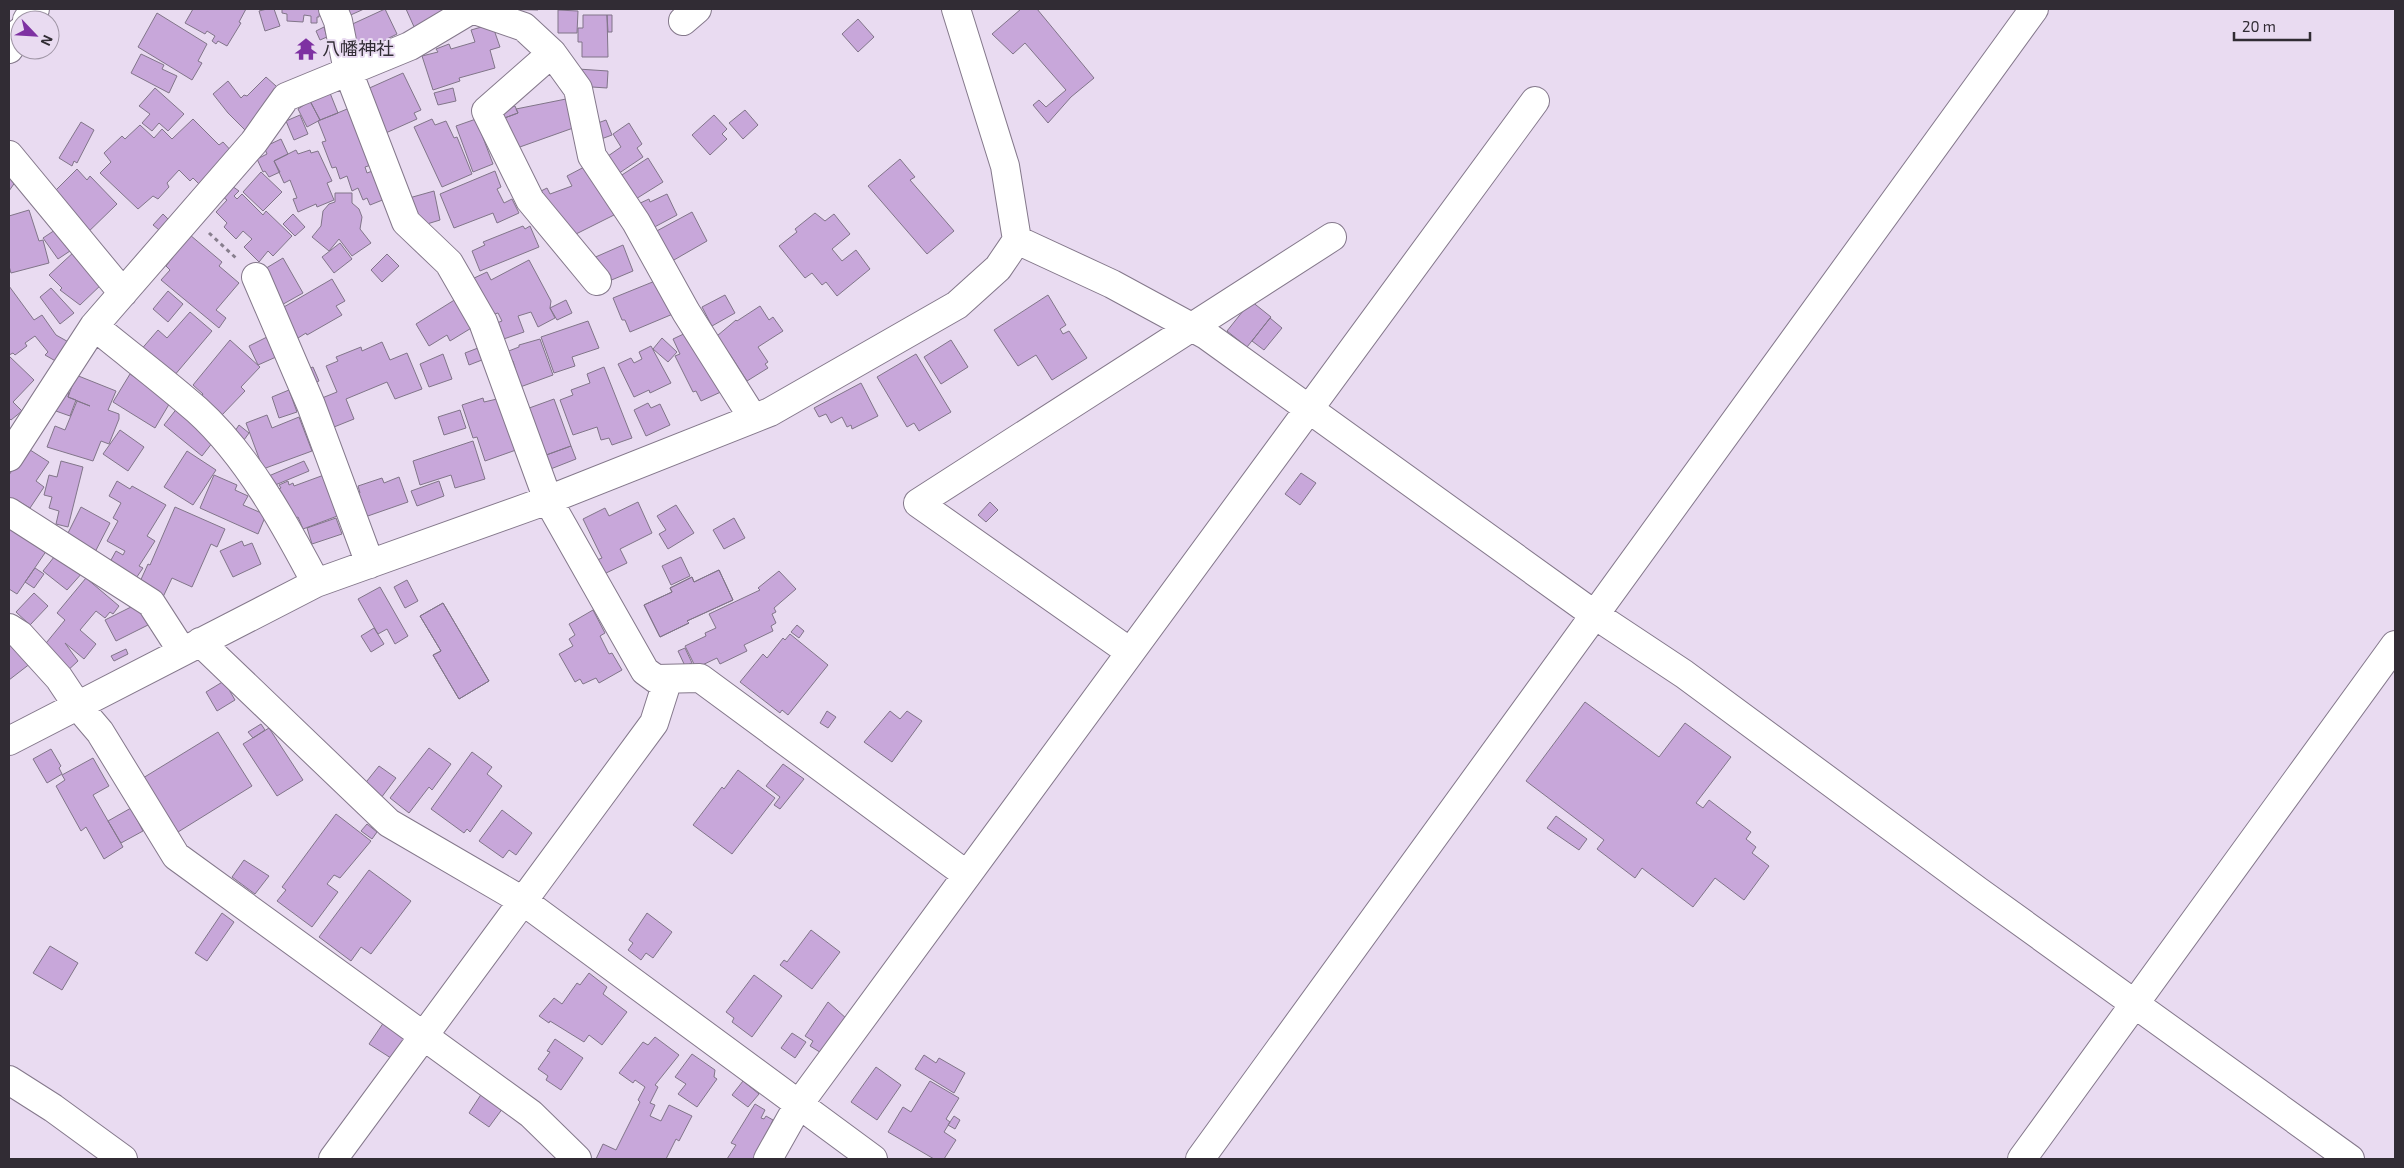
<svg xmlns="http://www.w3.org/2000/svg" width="2404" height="1168" font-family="'Exo 2','Noto Sans JP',sans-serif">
<rect width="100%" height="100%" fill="#e9dbf1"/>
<path fill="#c8a7da" stroke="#817589" d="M193 9H246L239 22 241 23 227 46 218 41 216 44 212 41 215 36 207 31 205 34 185 23Z
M267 9H274L280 26 265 31 259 11Z
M282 9H320L319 17H317V23H311V16L304 15 303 22 287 21V14L282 13Z
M340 9H364L344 18Z
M385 9 397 34 387 39 389 44 360 57 346 27Z
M406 9H446L415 29Z
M482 9H539L538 10Z
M1021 9H1037L1094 78 1071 97 1048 123 1033 105 1039 100 1046 107 1066 90 1025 43 1013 54 992 34Z
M558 10 578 11 577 33H558Z
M157 13 207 44 198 61 202 63 192 80 138 47Z
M583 15H607L608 57H582V42H578V28H583Z
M607 15H612V32H608Z
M858 19 874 37 858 52 842 34Z
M492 24 500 47 490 50 495 68 459 78 460 81 433 90 422 56 438 52 436 49 449 44 451 49 475 42 471 30Z
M324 27 327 37 320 40 316 31Z
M141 54 164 65 162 69 177 76 169 93 131 73Z
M578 69 608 71 607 88 577 86Z
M403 73 421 110 414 113 417 119 379 136 365 90Z
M266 77 286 95 249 134 228 113 213 94 228 81 241 98 244 95 247 96Z
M155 88 184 114 168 131 159 123 152 131 142 123 150 114 139 106Z
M453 88 456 101 438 105 434 93Z
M330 93 338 113 320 120 310 101Z
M566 99 576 127 503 153 491 123 518 113 516 109Z
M310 101 320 120 307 127 298 109Z
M515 106 518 113 491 123 488 115Z
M352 107 371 165 365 167 367 173 375 170 385 199 370 205 367 198 363 200 358 188 352 191 347 176 340 179 336 167 332 168 322 142 326 141 318 121Z
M745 110 758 125 743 139 729 123Z
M300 115 308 134 294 140 286 121Z
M714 115 727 129 722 134 727 139 710 155 692 135Z
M193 119 219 145 223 142 234 154 203 193 196 187 199 184 193 178 190 181 179 170 167 183 169 187 158 199 153 196 138 209 100 173 111 162 104 153 122 136 125 139 140 125 154 138 162 129 172 139Z
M432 119 435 125 446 121 454 138 457 137 472 174 442 187 414 127Z
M476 119 493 164 473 172 456 126Z
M606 120 612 135 593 142 587 127Z
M81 122 94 130 77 163 74 161 72 166 59 158Z
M629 123 642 144 637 148 643 157 609 180 598 163 621 147 613 134Z
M281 139 288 154 274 161 280 172 269 177 265 171 263 172 257 159 267 154 264 147Z
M296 150 298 154 310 150 311 153 318 151 332 181 327 183 334 200 317 207 316 204 298 212 293 199 297 198 290 180 284 183 274 161Z
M648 158 663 182 623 207 608 184Z
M900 159 915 177 910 180 954 231 927 254 868 186Z
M588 165 614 215 572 236 529 197 547 188 550 194 572 186 567 176Z
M9 167 20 175 9 191Z
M77 169 87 180 90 176 117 204 81 239 46 200Z
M495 171 501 187 497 189 504 203 512 199 519 213 497 223 493 213 454 228 440 194Z
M261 172 282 192 263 211 243 192Z
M232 186 239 191 234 196 237 199 242 194 263 215 266 211 292 236 273 256 268 251 259 262 244 247 252 239 243 231 236 239 224 227 227 223 216 212 227 200 223 197Z
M434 191 440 220 414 228 402 200Z
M335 193H352V203L359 209 362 217 360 229 371 243 352 256 339 239 329 251 312 237 321 226 323 211 329 204 335 202Z
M667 194 677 215 647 231 636 205 649 199 650 202Z
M29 210 39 241 43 240 49 263 11 273 9 266V216Z
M692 212 707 241 660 268 653 233Z
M815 213 825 221 834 214 850 234 832 249 842 261 856 250 870 269 837 296 826 282 822 285 812 273 805 278 779 246 797 232 795 229Z
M163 214 173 224 164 234 153 225Z
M293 214 305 227 295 236 283 224Z
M523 226 525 229 530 226 539 247 480 271 472 251 485 245 483 242Z
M55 230 70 251 58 259 43 238Z
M190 235 222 262 219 266 239 283 216 310 226 318 219 328 161 280 170 270 166 266Z
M340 243 352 259 334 273 322 257Z
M623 245 633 271 602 284 591 259Z
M75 251 104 282 80 305 60 290 62 288 49 275Z
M387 254 399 266 382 282 371 270Z
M283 258 303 293 278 307 258 273Z
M529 260 551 301 550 308 555 318 538 327 531 312 518 316 524 332 495 342 489 326 502 321 498 313 491 315 470 280 487 272 491 280Z
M665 277 680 311 630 332 625 320H622L613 298Z
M332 279 345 301 336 306 342 315 307 335 306 333 298 338 290 323 277 311Z
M9 286 34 320 42 315 56 335 72 344 59 363 45 355 48 352 35 336 25 343 27 346 15 355 13 353 9 355Z
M51 288 74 313 60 324 40 297Z
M168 291 183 304 168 322 153 309Z
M725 295 735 313 712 326 702 307Z
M1048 295 1066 325 1060 329 1063 334 1069 331 1087 358 1052 380 1036 355 1018 366 994 330Z
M456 299 473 327 450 341 447 335 429 346 416 324Z
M566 300 572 313 557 320 550 308Z
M1251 301 1271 317 1247 347 1227 331Z
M760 306 769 320 773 317 783 331 758 347 768 362 765 364 768 368 747 381 729 353 724 357 711 341 736 320 737 321Z
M190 312 212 331 168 383 139 352 158 330 167 338Z
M1270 318 1282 328 1264 350 1252 341Z
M588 321 599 348 572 357 575 366 554 373 541 337Z
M690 331 723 391 701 401 696 391 693 392 675 356 680 354 673 339Z
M267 337 276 357 258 365 249 346Z
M662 338 677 352 668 362 653 349Z
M540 339 553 375 512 390 506 371 515 368 513 361 504 364 501 354 519 347V345Z
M230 340 260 367 241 387 245 391 221 416 200 398 203 394 193 385Z
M951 340 968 367 941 384 924 357Z
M382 342 390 360 407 353 422 389 395 399 387 382 346 399 354 419 324 431 312 402 337 392 326 366 338 361 336 357 361 347 362 351Z
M651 346 671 383 650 393 649 390 634 397 618 364 631 358 634 363 642 359 639 352Z
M478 348 482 360 469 365 465 353Z
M443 354 452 379 429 387 420 364Z
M916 354 951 412 919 431 914 423 907 427 877 377Z
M9 356 34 380 13 402 22 411 11 420 9 418Z
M313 367 319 381 303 388 297 373Z
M604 367 632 438 612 445 609 438 601 440 597 427 573 435 560 400 573 395 571 390 590 383 587 374Z
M130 374 171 401 155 428 113 402Z
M76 375 116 391 108 410 119 414V419L109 444 101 441 93 461 47 447 55 426 65 430 77 401 90 406 68 397Z
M861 383 878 416 852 429 851 425 847 427 842 417 831 423 826 414 819 417 814 408Z
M61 390 69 393 68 397 76 400 70 416 53 410Z
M289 390 297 412 279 418 272 397Z
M483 398 484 402 497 399 516 450 485 461 477 437 473 438 462 405Z
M554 399 571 446 538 458 521 411Z
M648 403 651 408 660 404 670 425 646 436 634 410Z
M178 407 216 438 202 456 164 425Z
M460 410 466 428 444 435 438 417Z
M267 415 272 428 299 417 312 451 263 469 246 423Z
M239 425 249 433 239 447 229 440Z
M120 430 144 447 128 471 103 454Z
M473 441 485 479 455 488 451 475 420 485 413 461Z
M571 446 576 459 543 472 538 458Z
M27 448 49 462 36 481 44 487 30 508 18 501 15 504 9 499V475Z
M187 451 216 470 193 505 164 487Z
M61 461 83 467 68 527 56 524 59 511 49 508 52 497 44 495 49 475 57 477Z
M304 461 309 471 268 488 264 478Z
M1301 473 1316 483 1300 505 1285 494Z
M214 475 237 485 235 490 248 496 243 505 266 515 258 534 200 508Z
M324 475 340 515 303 529 298 517 291 520 278 489 281 488 279 485 288 481 289 485 293 483 294 486Z
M399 477 408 502 362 518 355 495 360 493 358 486 382 478 384 483Z
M117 481 130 489 132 486 166 505 147 536 155 541 139 566 143 568 132 584 106 569 116 551 123 555 125 551 107 541 118 521 113 518 121 503 109 496Z
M439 481 444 496 417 506 411 491Z
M638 502 652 533 620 549 627 563 604 574 597 560 602 558 583 519 605 508 609 516Z
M990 502 998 510 986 522 978 515Z
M676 505 694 533 668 549 659 534 666 530 657 516Z
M81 507 110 523 93 556 67 535Z
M175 507 225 529 217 547 211 544 192 587 172 578 163 597 138 586 148 564 150 565Z
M9 517 49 547 17 594 9 589Z
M336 518 342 534 312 544 307 528Z
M734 518 745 538 724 549 713 530Z
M242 541 244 546 252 543 261 564 233 577 220 551Z
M58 552 83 572 67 590 43 571Z
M681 557 690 576 671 585 662 566Z
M35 568 44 574 34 588 25 582Z
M719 570 733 600 687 621 689 623 660 637 644 605 672 592 670 588 692 577 694 582Z
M719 570 733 600 687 621 689 623 660 637 644 605 672 592 670 588 692 577 694 582Z
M779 571 796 589 774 608 776 612 772 614 776 623 771 626 773 631 744 645 747 651 720 664 717 658 696 668 685 646 706 636 705 633 716 628 709 614 760 590 758 588Z
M86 578 119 606 113 614 110 612 105 618 96 611 80 630 96 644 84 659 65 643 78 661 65 673 42 648 65 620 57 613Z
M407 580 418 601 405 608 394 587Z
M380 587 408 636 395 644 387 629 378 634 358 599Z
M34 593 48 606 30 625 16 612Z
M139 603 150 624 116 641 105 620Z
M443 603 489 681 459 699 433 655 441 651 420 616Z
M443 603 489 681 459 699 433 655 441 651 420 616Z
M593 610 605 633 600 636 609 654 612 653 622 670 599 683 596 678 583 684 580 679 575 682 559 654 573 646 569 639 575 635 569 624Z
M797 625 804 631 799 638 791 632Z
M374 628 384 644 371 652 361 636Z
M790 634 828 665 788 715 782 710 780 713 740 682 763 654 767 658 783 638 785 640Z
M9 639 31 663 9 680Z
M685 648 692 663 685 666 678 651Z
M126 649 128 654 114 661 111 656Z
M224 681 235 700 217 711 206 692Z
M1585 702 1659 757 1685 723 1731 757 1696 803 1703 808 1709 800 1751 832 1746 839 1756 847 1752 853 1769 866 1744 900 1715 878 1693 907 1642 868 1635 878 1597 849 1604 840 1526 781Z
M827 711 836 717 828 728 820 723Z
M890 711 900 719 907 711 922 721 892 762 864 742Z
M261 724 265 730 253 738 248 732Z
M269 728 303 780 277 796 243 744Z
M218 732 252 786 178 832 143 778Z
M429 748 451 764 432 790 429 787 409 813 390 798Z
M51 749 61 766 59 768 62 774 47 783 33 759Z
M472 752 492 767 487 774 502 786 470 832 467 829 464 833 431 809Z
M93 758 109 786 93 795 123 847 104 859 86 827 81 831 56 786 65 780 62 775Z
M783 764 804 779 780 809 774 805 780 797 766 786Z
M379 766 396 778 381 798 363 786Z
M738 770 775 798 732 854 693 825 722 787 724 789Z
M131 808 143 831 121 843 108 821Z
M502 810 532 833 516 855 509 850 503 858 479 841Z
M336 814 371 841 340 878 334 875 327 884 338 892 312 927 277 901 286 890 282 887Z
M1556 816 1587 839 1579 850 1547 828Z
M367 824 377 832 372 839 361 831Z
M244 860 269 876 255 894 232 877Z
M369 870 411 901 371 954 361 947 351 961 319 937Z
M222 913 234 922 207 961 195 953Z
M647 913 672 932 653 958 646 953 641 960 628 950 633 943 629 940Z
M811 930 840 952 812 989 780 965 784 960 787 962Z
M50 946 78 963 62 990 33 973Z
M589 973 607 987 603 994 627 1012 602 1045 589 1035 584 1042 550 1021 549 1023 539 1016 554 998 562 1004 577 983 580 985Z
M754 975 782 996 752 1037 732 1022 734 1018 726 1012Z
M828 1002 847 1019 823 1054 810 1046 813 1041 805 1036Z
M384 1022 409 1038 394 1060 369 1044Z
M792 1033 806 1042 795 1058 781 1048Z
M655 1037 679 1055 655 1085 658 1087 650 1103 655 1105 650 1116 661 1121 669 1105 692 1116 679 1141 676 1139 666 1159H596L603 1144 616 1150 640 1102 638 1100 645 1087 635 1080 633 1083 619 1073 643 1042 648 1045Z
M555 1039 583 1058 561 1090 546 1080 548 1076 538 1069 550 1052 547 1051Z
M692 1054 715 1070 714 1077 717 1079 697 1107 678 1094 686 1084 675 1077Z
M924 1055 936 1063 939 1058 965 1073 954 1093 915 1069Z
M876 1067 901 1085 877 1120 851 1102Z
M743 1081 759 1094 748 1107 732 1095Z
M930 1081 959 1098 946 1119 950 1122 944 1132 956 1140 944 1159H934L888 1132 903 1107 911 1112Z
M482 1093 503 1108 489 1127 469 1113Z
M755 1104 765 1110 761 1118 764 1119 766 1116 773 1120 771 1124 775 1126 754 1159H727L736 1145 731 1143Z
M954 1116 960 1120 955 1129 948 1125Z"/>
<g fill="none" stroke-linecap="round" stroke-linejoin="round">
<defs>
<path id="minor" d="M333 9 338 21 348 71 406 222 449 263 483 322 548 500 645 671 656 679 700 678 967 875
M472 9 524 27 552 53 578 89 592 156 636 222 686 312 753 418
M27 20 35 9
M683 21 697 9
M9 49 20 32
M552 53 486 111 530 200 597 281
M9 155 123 293
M1017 240 1112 284 1206 335 1595 615 1684 674 1978 891 2350 1159
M256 277 311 405 370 564
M94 326C128 354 164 381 197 410 247 455 285 524 316 583
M9 457 94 326 254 142 286 97 410 46 472 9
M9 512 151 603 182 651
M9 628 20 635 59 678 77 705 100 732 176 856 531 1114 577 1159
M200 642 389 823 523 901 873 1159
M1130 652 918 503 1332 237
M9 741 316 583 548 500 770 412 957 305 998 268 1017 240 1005 166 956 9
M9 1080 53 1108 123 1159
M333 1159 654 723 668 679
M768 1159 799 1104 1535 101
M1200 1159 2034 9
M2022 1159 2395 645"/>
</defs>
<use href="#minor" stroke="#84788b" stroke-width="30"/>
<path stroke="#877e8d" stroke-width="3" stroke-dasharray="4 4" stroke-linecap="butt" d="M209 233 237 259"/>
<use href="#minor" stroke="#fff" stroke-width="28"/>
</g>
<defs>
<symbol id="temple-bare" viewBox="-9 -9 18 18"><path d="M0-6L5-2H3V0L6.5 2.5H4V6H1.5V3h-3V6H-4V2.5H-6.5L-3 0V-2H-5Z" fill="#7e31a2" stroke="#e9dbf1" stroke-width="2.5" paint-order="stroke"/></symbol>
</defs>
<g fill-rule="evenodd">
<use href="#temple-bare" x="290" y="33" width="32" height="32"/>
</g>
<g text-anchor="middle" stroke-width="4" stroke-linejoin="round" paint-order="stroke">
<g font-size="18" fill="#312c34" stroke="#e9dbf1" text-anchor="start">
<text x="322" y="55">八幡神社</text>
</g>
</g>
<rect width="2404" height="1168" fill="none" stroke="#312c34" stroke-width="20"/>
<g transform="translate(35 35) rotate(115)"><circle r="24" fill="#e9dbf1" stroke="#9f95a5"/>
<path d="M0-4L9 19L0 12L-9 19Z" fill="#7e31a2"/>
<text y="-8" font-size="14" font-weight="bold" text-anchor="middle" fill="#312c34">N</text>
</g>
<path d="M2234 32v8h76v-8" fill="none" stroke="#312c34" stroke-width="2.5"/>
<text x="2242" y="32" font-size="15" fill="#312c34" stroke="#e9dbf1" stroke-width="4" paint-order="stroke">20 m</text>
</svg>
